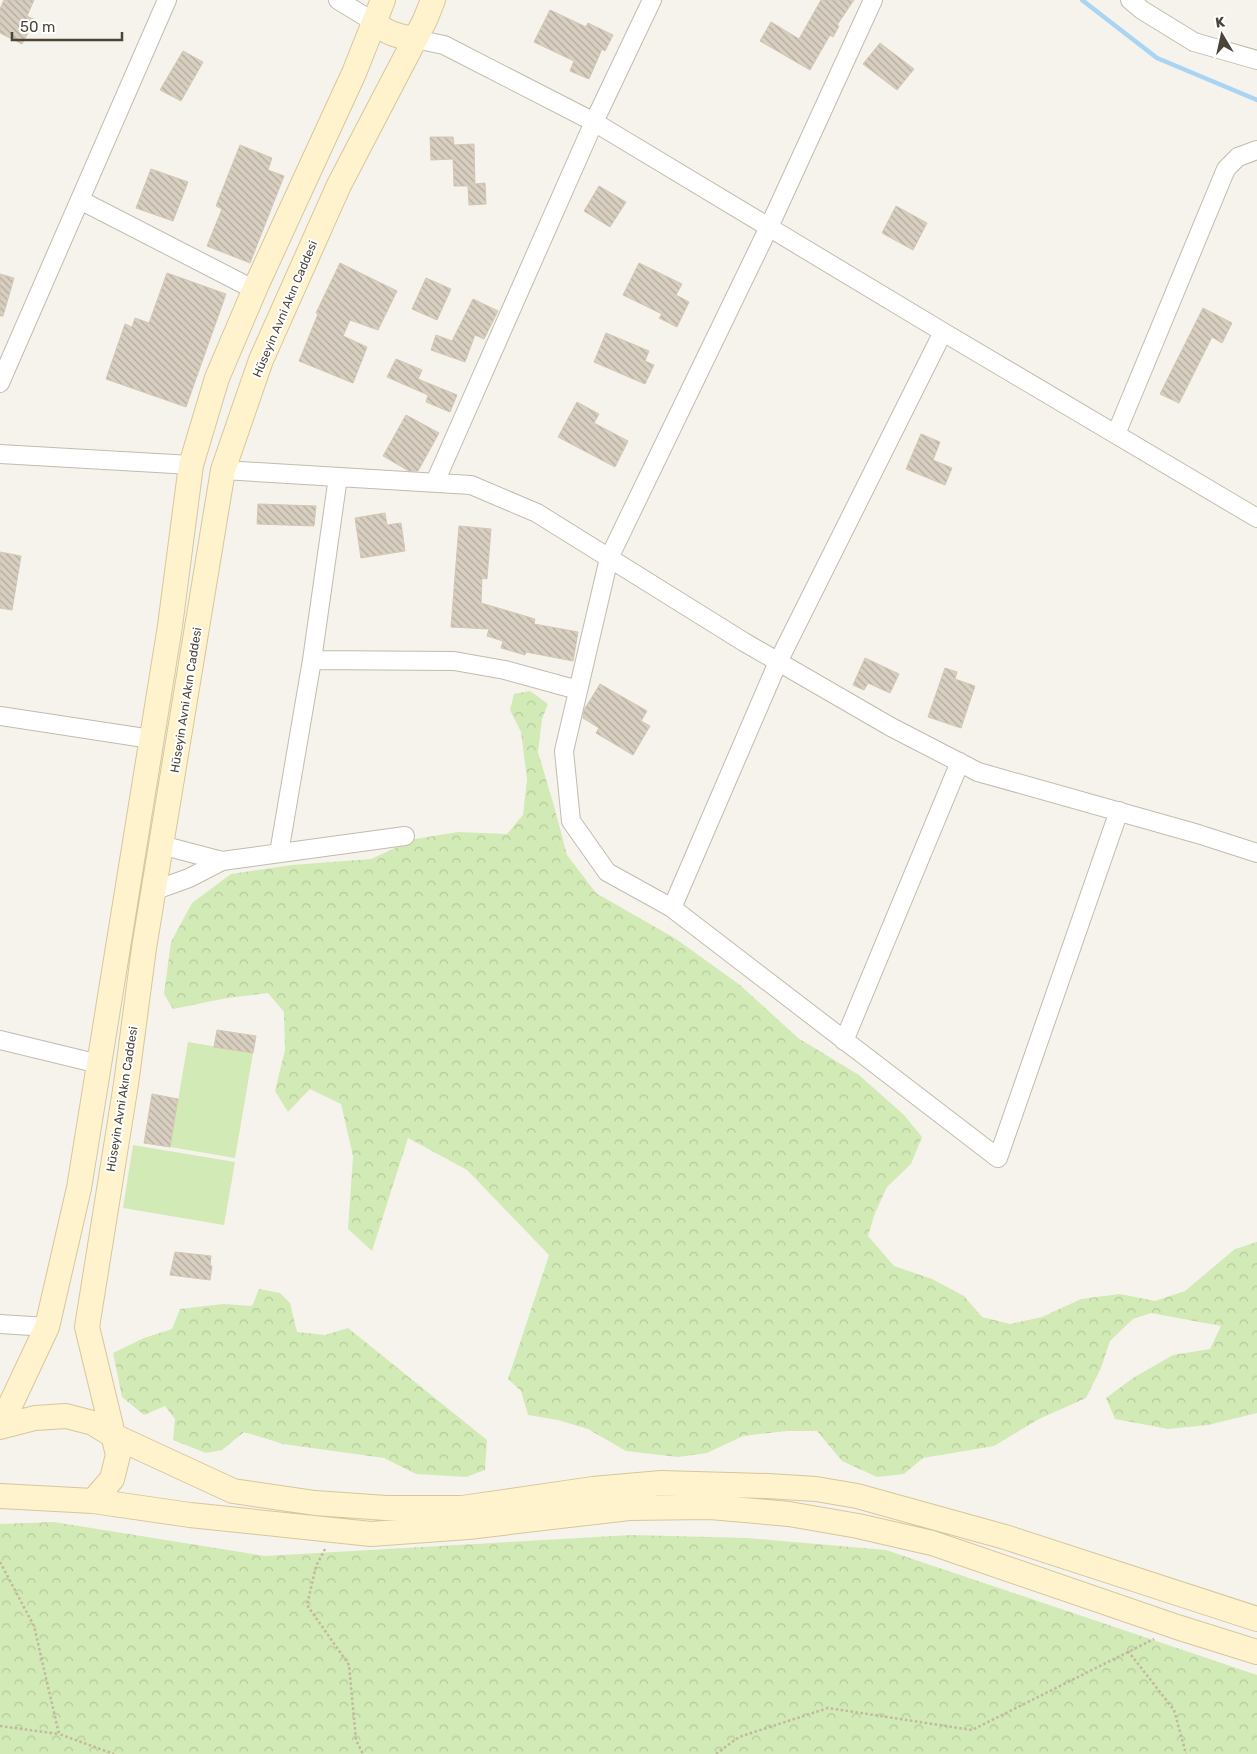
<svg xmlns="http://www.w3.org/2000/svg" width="1257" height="1754" font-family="Rubik,sans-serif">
<defs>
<pattern id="forest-crowns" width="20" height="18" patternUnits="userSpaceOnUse" patternTransform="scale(1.25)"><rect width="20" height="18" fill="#d2eab5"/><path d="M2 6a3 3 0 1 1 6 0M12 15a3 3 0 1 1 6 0" fill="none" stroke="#b6ca9c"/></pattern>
<pattern id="building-back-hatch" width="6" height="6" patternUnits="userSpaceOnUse" patternTransform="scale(1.25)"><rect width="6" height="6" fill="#d8cfc1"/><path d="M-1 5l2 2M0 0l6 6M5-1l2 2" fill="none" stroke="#b1aa9e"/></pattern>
</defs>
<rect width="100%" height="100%" fill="#f6f3ec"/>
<path fill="url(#forest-crowns)" d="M530 691 548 704 542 719 538 752 554 806 567 855 596 893 676 939 740 985 798 1038 859 1075 904 1115 922 1137 911 1164 887 1187 875 1213 868 1236 894 1266 932 1279 964 1296 982 1317 1010 1324 1042 1317 1081 1299 1120 1294 1155 1301 1185 1291 1235 1249 1257 1242V1413L1208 1425 1168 1429 1115 1419 1106 1398 1133 1378 1173 1355 1210 1349 1221 1326 1151 1313 1133 1319 1110 1341 1101 1368 1086 1398 1039 1419 994 1446 923 1458 904 1474 877 1477 842 1461 817 1431H787L743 1436 707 1453 678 1457 626 1451 588 1429 558 1420 528 1415 521 1391 508 1379 549 1255 467 1170 408 1138 372 1251 348 1229 353 1156 341 1104 310 1089 288 1112 275 1091 285 1050 284 1012 268 993 227 998 173 1009 164 994 171 942 192 903 231 874 292 865 371 859 415 839 458 832 507 834 523 815 527 779 521 732 510 710 514 694Z
M259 1289 280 1293 290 1303 297 1332 325 1335 348 1328 487 1440 485 1470 466 1477 416 1474 384 1458 283 1444 244 1432 222 1450 206 1453 173 1440 175 1419 165 1406 144 1415 122 1397 113 1353 144 1338 172 1329 180 1309 223 1304 252 1306Z
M54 1522 265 1556 632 1535 747 1538 886 1550 1257 1675V1754H0V1524Z"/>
<path fill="#d2eab5" d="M188 1042 253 1053 235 1158 170 1147Z
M133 1145 235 1162 224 1225 123 1208Z"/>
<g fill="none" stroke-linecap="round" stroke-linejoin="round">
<path stroke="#a9d4f2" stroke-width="4.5" d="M1082 0 1157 58 1257 100"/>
</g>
<path fill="url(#building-back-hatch)" stroke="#d3c7b4" d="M4 0H34L27 16 35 20 22 44 0 33V9Z
M821 0H854L837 25 839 26 833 37 830 35 810 70 760 41 771 22 799 39Z
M550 10 586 27 588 23 613 35 605 51 602 49 589 79 570 71 574 61 534 42Z
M880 43 914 69 897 90 863 64Z
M183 51 203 62 181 101 160 90Z
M430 137H453L454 145 474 144 475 184 485 183 486 204 469 205 468 186H454L453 159 431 160Z
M240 145 272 158 268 170 284 176 250 263 207 246 222 209 216 206Z
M151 169 188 182 173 221 136 208Z
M599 186 626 202 610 227 584 211Z
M896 206 927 223 913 250 882 233Z
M340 263 397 291 378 330 350 320 343 336 367 347 353 383 299 361 318 314 316 313Z
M639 263 682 284 676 295 689 302 677 327 659 318 662 314 623 295Z
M167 273 226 294 186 407 106 379 125 324 132 327 135 318 149 323Z
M0 274 14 278 3 316H0Z
M426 278 451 289 437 320 412 309Z
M473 299 498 311 484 339 475 335 465 362 431 350 436 335 452 341Z
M1203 308 1232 323 1222 343 1212 337 1179 403 1160 394Z
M606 333 649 351 645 361 654 365 645 384 594 362Z
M396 359 422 370 418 379 457 395 450 412 426 402 428 395 387 377Z
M577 402 599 414 594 423 628 441 615 467 558 437Z
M406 415 439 433 418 471H409L383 456Z
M921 434 940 442 933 460 952 468 945 485 906 469Z
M258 504 316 506 314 526 257 524Z
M385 513 387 525 401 523 405 551 361 558 355 518Z
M459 526 491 529 487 579 482 578 481 603 535 619 534 624 578 632 573 661 526 652 525 655 501 648 503 641 487 636 489 629 451 627Z
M0 552 21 556 12 610 0 608Z
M865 658 899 674 890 693 868 683 864 690 853 685Z
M945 668 957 672 955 679 975 686 961 728 928 717Z
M600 684 647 711 641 721 650 726 633 755 596 733 599 728 583 718 584 710Z
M217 1030 256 1036 253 1053 214 1047Z
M152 1094 178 1099 170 1147 144 1143Z
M175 1252 211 1256 210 1265 212 1266 210 1280 170 1275Z"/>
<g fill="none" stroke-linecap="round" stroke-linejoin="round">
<defs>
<path id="street" d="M338 0 374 22
M873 0 769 227 609 558 564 751 571 821 607 872 672 908 998 1158 1119 811
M1130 0 1142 10 1194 42 1257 60
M415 39 444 45 594 122 943 332 1257 518
M80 200 255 290
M0 383 167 0
M1116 434 1226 169 1238 157 1257 150
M0 454 191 465
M223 470 471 485 537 513 744 642 891 727 978 772 1198 834 1257 853
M435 482 594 122 652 0
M312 660 454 661 505 670 578 690
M0 716 151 739
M161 845 222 861
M279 853 312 660 338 477
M153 891 189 878 222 861 405 836
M672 908 778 662 943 332
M0 1040 99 1064
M844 1041 960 762
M0 1324 47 1327"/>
<path id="secondary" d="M374 22C388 34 397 36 415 39
M0 1427 47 1327 79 1188 170 626 191 465 217 378 257 284 354 73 383 0
M0 1427 35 1418 66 1416 93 1423 114 1436 233 1491 315 1503 386 1508H462L593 1489 661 1483 768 1486 816 1489 857 1496 1005 1537 1257 1619
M0 1496 93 1501 190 1515 371 1534 468 1527 629 1508 710 1507 789 1514 858 1526 932 1543 1177 1627 1257 1652
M93 1501 112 1479 118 1455 87 1327 126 1084 144 948 223 470 261 360 339 185 425 20 433 0"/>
</defs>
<use href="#street" stroke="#c2bbae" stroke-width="20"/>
<use href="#secondary" stroke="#d6c79b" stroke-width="26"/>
<path stroke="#c4b79f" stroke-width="2.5" stroke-dasharray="2.5 2.5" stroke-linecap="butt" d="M325 1549 316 1566 307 1605 349 1665 356 1740 363 1754
M0 1562 34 1626 59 1734 114 1754
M1128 1651 1174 1710 1186 1754
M0 1726 59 1734
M716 1754 739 1737 828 1708 972 1730 1154 1639"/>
<use href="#street" stroke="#fff" stroke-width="18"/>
<use href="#secondary" stroke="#fff3cd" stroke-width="24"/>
</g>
<g text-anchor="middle" stroke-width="4" stroke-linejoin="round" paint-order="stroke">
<g font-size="12" fill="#4b4439" stroke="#fff">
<text transform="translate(285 309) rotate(-67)" y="4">Hüseyin Avni Akın Caddesi</text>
<text transform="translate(186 700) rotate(-81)" y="4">Hüseyin Avni Akın Caddesi</text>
<text transform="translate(122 1099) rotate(-81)" y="4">Hüseyin Avni Akın Caddesi</text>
</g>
</g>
<g transform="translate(1222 35) rotate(351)" stroke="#ffffff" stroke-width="4" paint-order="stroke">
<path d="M0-4L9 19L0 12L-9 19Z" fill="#4b4439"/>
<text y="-8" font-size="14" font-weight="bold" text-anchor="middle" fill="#4b4439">K</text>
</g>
<path d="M12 32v8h110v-8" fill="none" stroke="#4b4439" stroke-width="2.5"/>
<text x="20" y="32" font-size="15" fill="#4b4439" stroke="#ffffff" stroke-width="4" paint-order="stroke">50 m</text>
</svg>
